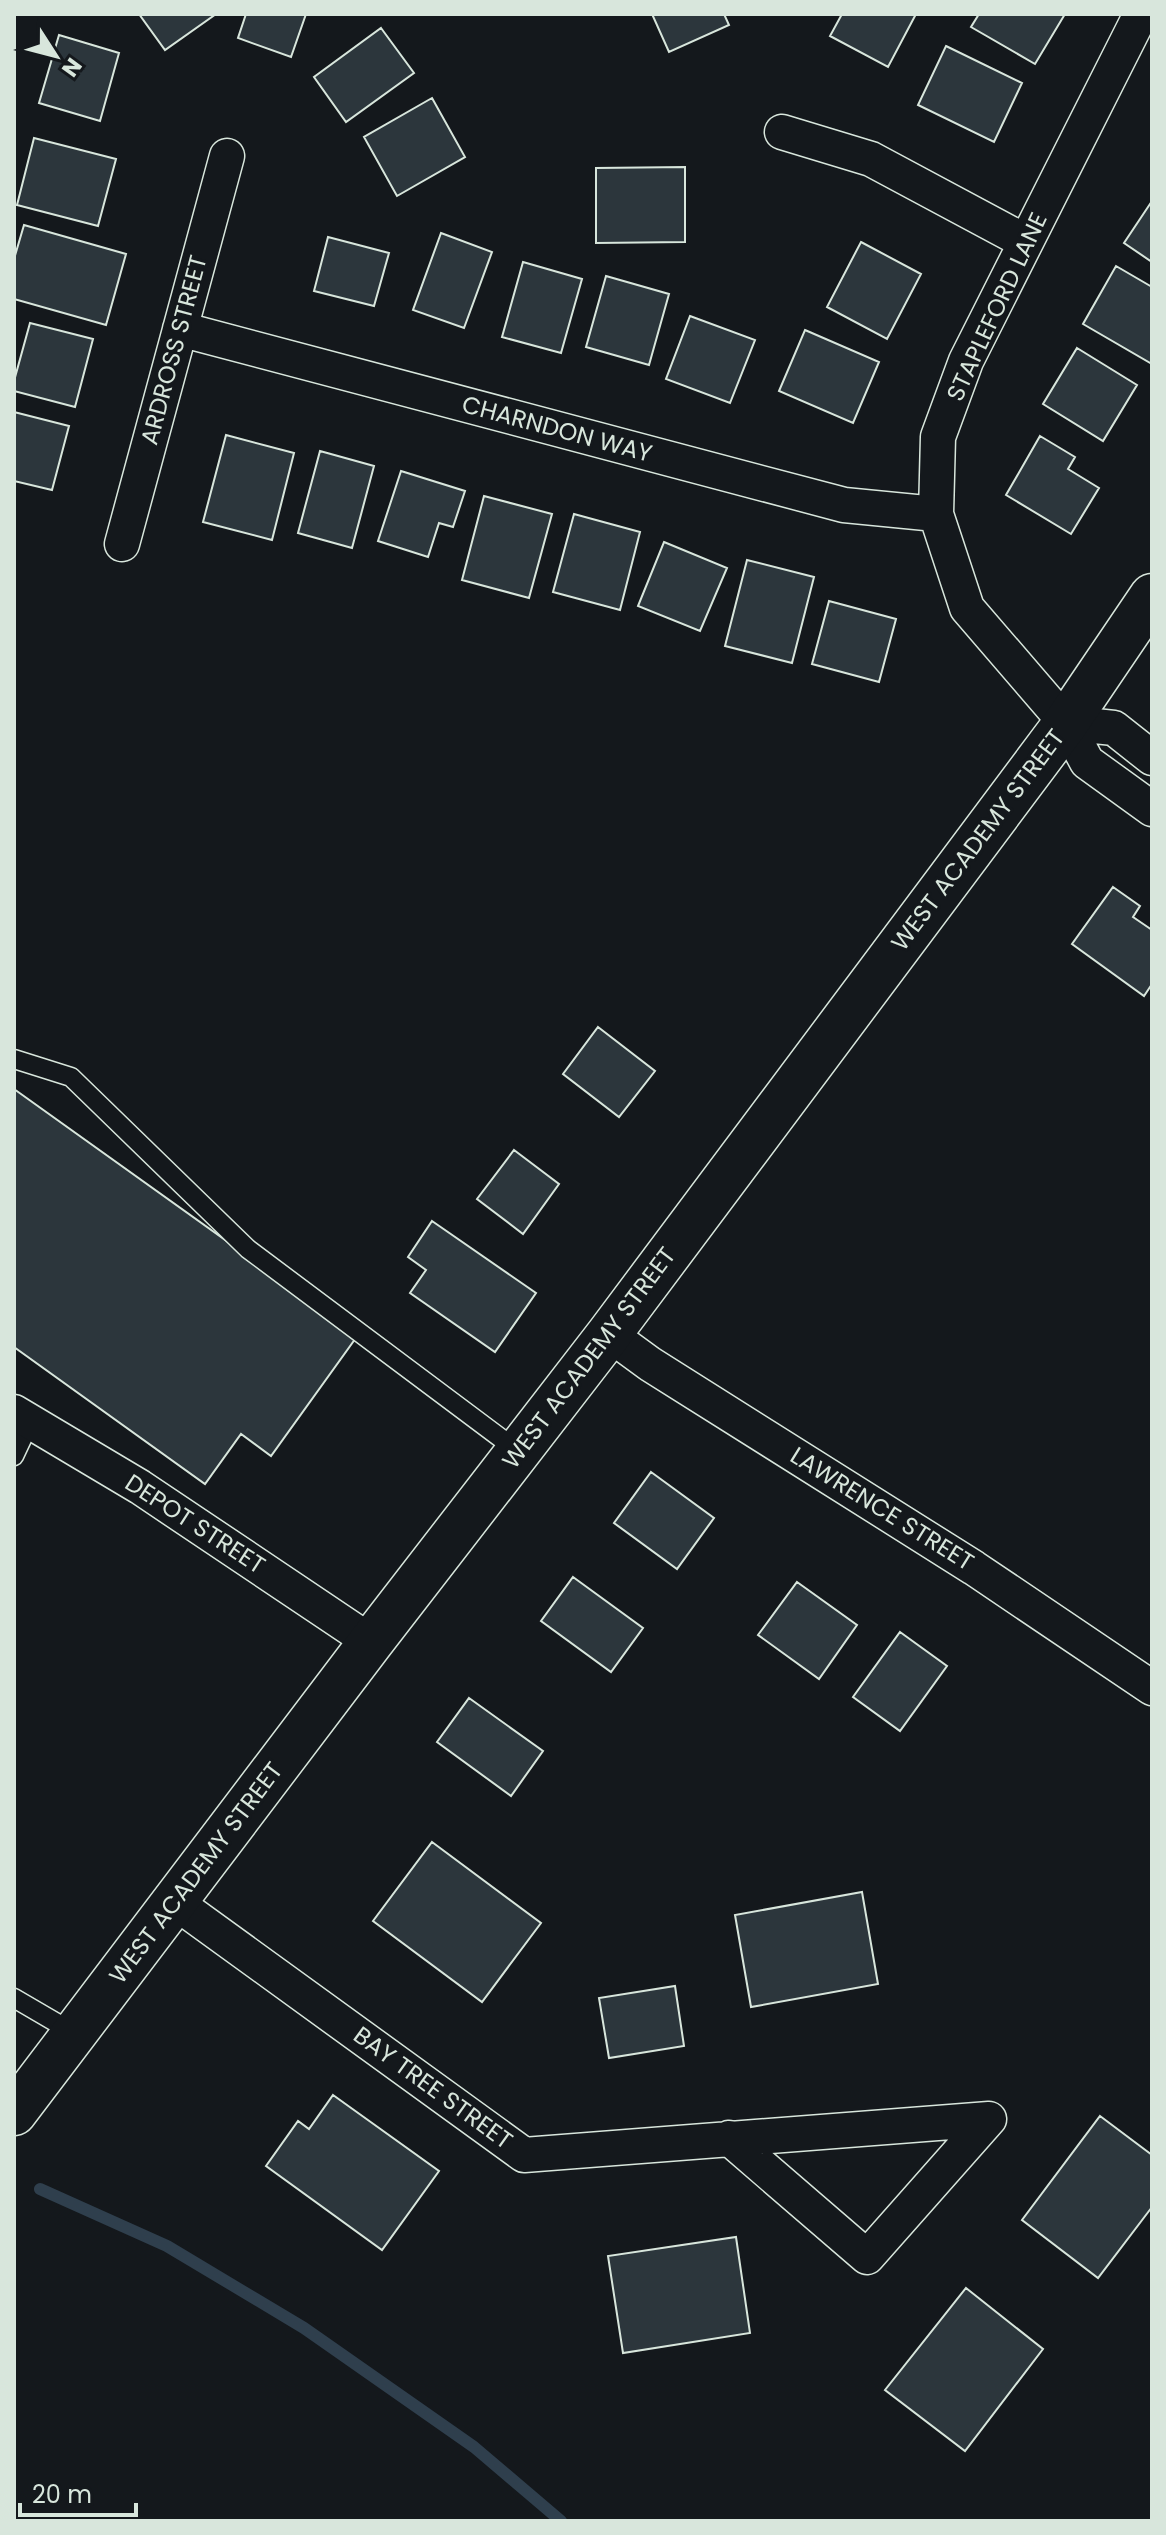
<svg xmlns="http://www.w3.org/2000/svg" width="1166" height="2535" font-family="Poppins,sans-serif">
<rect width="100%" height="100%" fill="#14181c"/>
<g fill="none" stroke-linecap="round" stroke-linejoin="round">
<path stroke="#2f3f4d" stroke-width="12" d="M40 2189 167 2246 304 2328 474 2447 561 2521"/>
</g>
<path fill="#2c363c" stroke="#d8e6dc" stroke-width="2" d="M139 14H216L165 50Z
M246 14H306L291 57 238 38Z
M652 14H724L729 25 669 52Z
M842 14H916L888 67 830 36Z
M979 14H1065L1035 64 971 27Z
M381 28 414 73 346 122 314 77Z
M59 35 119 53 100 121 39 103Z
M946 46 1022 83 994 142 918 105Z
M432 98 465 157 397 196 364 137Z
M34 138 116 159 98 226 17 205Z
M685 167V242L596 243V168Z
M1152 201V262L1124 243Z
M24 225 126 254 106 325 14 299V259Z
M441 233 492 252 464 328 413 310Z
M328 237 389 253 374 306 314 291Z
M861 242 921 274 887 339 827 307Z
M523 262 582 279 561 353 502 337Z
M1116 266 1152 287V364L1083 324Z
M606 276 669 294 649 365 586 347Z
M690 316 755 340 730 403 666 379Z
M30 323 93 339 75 407 14 391V381Z
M805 330 879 362 853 423 779 391Z
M1077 348 1137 385 1103 441 1043 404Z
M14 412 69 426 52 490 14 481Z
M226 435 294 453 272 540 203 522Z
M1040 436 1075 457 1068 469 1099 488 1071 534 1006 495Z
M320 451 374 466 352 548 298 533Z
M401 471 465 491 453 527 439 523 428 557 378 541Z
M484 496 552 514 529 598 462 580Z
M574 514 640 532 620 610 553 592Z
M664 542 727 568 700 631 638 606Z
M747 560 814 577 792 663 725 646Z
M829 601 896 619 879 682 812 664Z
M1113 887 1140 906 1133 917 1152 930V984L1144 996 1072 944Z
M598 1027 655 1071 619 1117 563 1074Z
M14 1089 358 1335 271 1456 241 1434 205 1484 14 1347Z
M514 1150 559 1184 523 1234 477 1199Z
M432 1221 536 1293 495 1352 410 1293 426 1270 408 1257Z
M651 1472 714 1518 677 1569 614 1523Z
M573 1577 643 1628 611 1672 541 1621Z
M797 1582 857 1625 819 1679 758 1635Z
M900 1632 947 1666 900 1731 853 1697Z
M469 1698 543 1751 511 1796 437 1742Z
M432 1842 541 1923 482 2002 373 1921Z
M862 1892 878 1984 751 2007 735 1915Z
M675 1986 684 2046 609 2058 599 1998Z
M333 2095 439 2171 382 2250 266 2166 298 2121 309 2129Z
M1100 2116 1152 2155V2207L1098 2278 1022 2220Z
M736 2237 750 2333 623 2353 608 2256Z
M966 2288 1043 2349 965 2451 885 2390Z"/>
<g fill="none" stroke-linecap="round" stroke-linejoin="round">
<defs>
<path id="service" d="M14 1059 71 1077 248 1249 518 1451
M14 1456 30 1422
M14 1998 74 2033"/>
<path id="minor" d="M1141 14 966 361 938 437 936 514 967 608 1066 723 1087 762 1152 809
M782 132 871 159 1026 242
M180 329 844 505 936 514
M122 544 227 156
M1066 723 1114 728 1152 758
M609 1334 650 1364 974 1568 1152 1688
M14 1412 140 1487 371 1642
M175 1902 524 2155 989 2119 867 2257 729 2138"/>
<path id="secondary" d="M14 2113 371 1642 609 1334 1066 723 1152 596"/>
</defs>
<use href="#service" stroke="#d8e6dc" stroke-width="21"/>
<use href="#minor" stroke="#d8e6dc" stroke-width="37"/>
<use href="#secondary" stroke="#d8e6dc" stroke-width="47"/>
<use href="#service" stroke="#14181c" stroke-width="18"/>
<use href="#minor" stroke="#14181c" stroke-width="34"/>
<use href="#secondary" stroke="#14181c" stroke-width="44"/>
</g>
<g text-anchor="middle" stroke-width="6" stroke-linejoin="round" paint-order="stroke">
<g font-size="24" fill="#d8e6dc" stroke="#14181c">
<text transform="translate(997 307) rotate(-65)" y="8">STAPLEFORD LANE</text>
<text transform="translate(174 350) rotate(-75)" y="8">ARDROSS STREET</text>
<text transform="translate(557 429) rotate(15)" y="8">CHARNDON WAY</text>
<text transform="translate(978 840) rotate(-53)" y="8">WEST ACADEMY STREET</text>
<text transform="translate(589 1358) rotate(-53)" y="8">WEST ACADEMY STREET</text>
<text transform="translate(882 1509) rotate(32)" y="8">LAWRENCE STREET</text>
<text transform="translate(195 1524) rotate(33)" y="8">DEPOT STREET</text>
<text transform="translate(196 1873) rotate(-53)" y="8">WEST ACADEMY STREET</text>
<text transform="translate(433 2088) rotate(36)" y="8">BAY TREE STREET</text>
</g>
</g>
<rect width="1166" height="2535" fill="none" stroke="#d8e6dc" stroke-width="32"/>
<g transform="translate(56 56) rotate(126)" stroke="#14181c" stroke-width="6" paint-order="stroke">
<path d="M0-6L14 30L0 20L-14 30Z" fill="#d8e6dc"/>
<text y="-12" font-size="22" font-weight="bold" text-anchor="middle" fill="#d8e6dc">N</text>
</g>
<path d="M20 2503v12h116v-12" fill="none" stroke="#d8e6dc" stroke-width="4"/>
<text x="32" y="2503" font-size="24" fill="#d8e6dc" stroke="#14181c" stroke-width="6" paint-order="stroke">20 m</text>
</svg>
